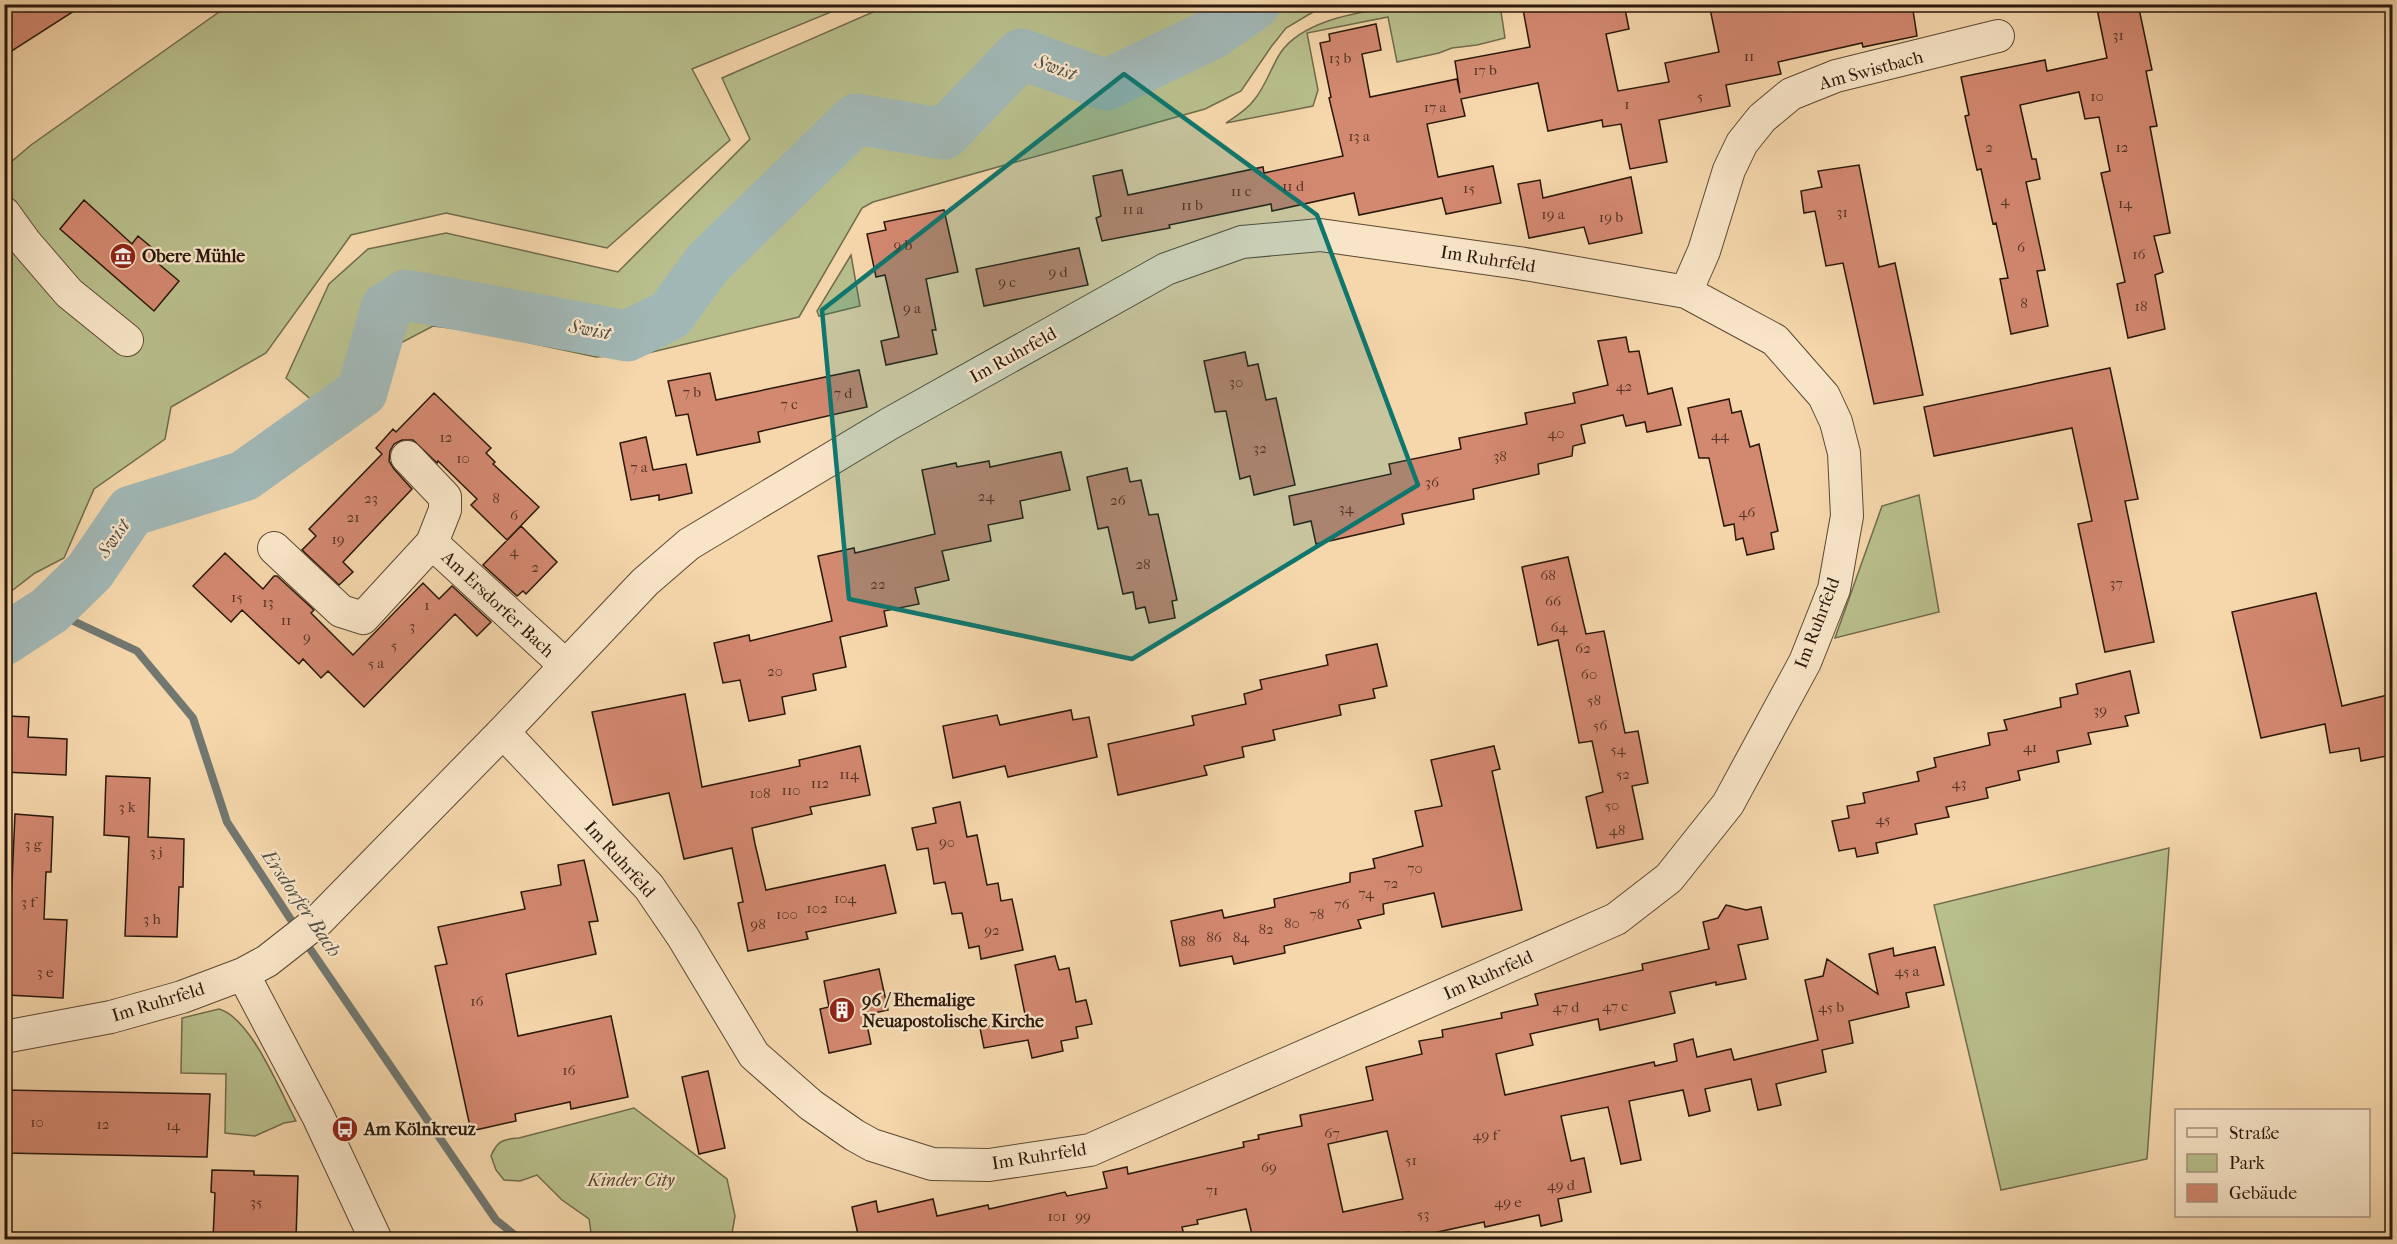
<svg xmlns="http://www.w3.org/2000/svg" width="2397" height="1244" font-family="'IM FELL French Canon',serif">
<rect width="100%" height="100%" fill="#f5d7ab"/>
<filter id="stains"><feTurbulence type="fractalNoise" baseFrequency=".00333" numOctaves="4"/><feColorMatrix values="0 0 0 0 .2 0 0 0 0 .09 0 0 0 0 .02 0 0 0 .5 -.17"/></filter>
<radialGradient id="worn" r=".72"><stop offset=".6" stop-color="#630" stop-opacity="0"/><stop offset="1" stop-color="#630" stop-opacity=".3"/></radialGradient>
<path fill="#b8bf8c" stroke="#706c4c" stroke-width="1.5" d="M1403 4 1500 5 1505 38 1477 45 1452 48 1439 53 1397 62 1388 17 1307 33 1318 90 1313 106 1226 123C1236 116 1247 110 1254 100 1266 86 1271 67 1281 52 1305 18 1365 12 1403 4Z
M229 5H848L692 69 730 140 607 248 446 213 351 235 266 353 171 407 165 439 94 489 64 558 35 573 5 596V167L31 145Z
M889 5H1331L1313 12 1286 28 1271 47 1241 91 1205 109 873 202 862 208 799 317 648 353 596 357 474 331 433 326 395 346 365 397 335 420 286 378 329 284 368 249 446 233 618 272 750 139 722 78Z
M851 255 860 306 819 316 817 311Z
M1919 495 1939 612 1835 638 1882 506Z
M2169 848 2147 1159 2001 1190 1934 905Z
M219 1009C251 1018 280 1091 296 1121L284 1123 255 1136 225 1133 226 1074 181 1073 182 1018Z
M634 1108 727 1179 735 1216 731 1239H592L589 1219 562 1200 537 1175 520 1181 504 1180 496 1170 491 1156C497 1141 503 1139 519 1138Z"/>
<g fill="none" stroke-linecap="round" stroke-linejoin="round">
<path stroke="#717771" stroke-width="8" d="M50 610 137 651 193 718 227 822 297 929
M304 940 496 1220 521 1240"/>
<path stroke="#a1b7b5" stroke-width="51" d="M4 640 50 610 90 571 131 511 244 476 362 392 386 308 406 295 627 336 670 315 708 263 856 119 944 134 1021 54 1106 85 1212 34 1255 4"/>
</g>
<path fill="#d38870" stroke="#29180b" stroke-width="1.5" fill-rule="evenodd" d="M4 4H85L4 56Z
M1522 4H1624L1629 29 1606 34 1618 91 1669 82 1665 63 1719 52 1709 4H1876L1877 10 1912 4 1917 36 1863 47 1862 43 1778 62 1781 74 1726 85 1730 106 1659 120 1667 162 1630 169 1621 124 1603 127 1602 120 1548 131 1538 83 1461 99 1465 116 1427 124 1438 177 1493 166 1501 203 1446 214 1442 198 1359 215 1354 193 1272 211 1271 204 1169 225 1170 228 1102 241 1096 218 1101 216 1093 176 1122 170 1128 195 1263 167 1264 173 1343 156 1329 98 1331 97 1320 43 1330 41 1329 34 1376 24 1381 50 1362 54 1370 97 1457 79 1460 93 1455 61 1530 47Z
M2096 4H2138L2152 70 2146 71 2157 126 2150 127 2170 233 2154 236 2163 272 2155 275 2165 329 2128 338 2117 284 2125 282 2101 173 2110 171 2099 117 2085 119 2079 92 2020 105 2032 159H2036L2040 179 2026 182 2045 270 2037 271 2048 326 2011 334 2000 279 2008 278 1996 223 1993 224 1981 169 1977 170 1965 116 1969 115 1961 77 2045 60 2047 71 2107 58Z
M1859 165 1879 267 1895 263 1923 395 1874 404 1843 263 1826 266 1815 211 1804 213 1801 191 1822 187 1818 171Z
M1631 177 1642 233 1589 244 1584 227 1529 238 1518 184 1540 180 1543 198Z
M84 200 132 244 138 236 157 252 153 259 179 281 154 311 60 229Z
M944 210 958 272 926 279 936 330H932L937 354 886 365 881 341 899 337 885 275 876 277 867 234 886 230 884 222Z
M1079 248 1088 285 984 306 976 269Z
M1626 337 1629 352 1639 351 1648 394 1672 388 1681 425 1647 432 1645 422 1626 426 1623 415 1581 425 1585 443 1573 446 1572 456 1538 464 1539 474 1473 489 1474 499 1402 514 1404 524 1316 544 1311 521 1294 525 1289 496 1391 474 1389 464 1461 449 1459 438 1527 424 1525 413 1575 403 1573 393 1608 385 1598 341Z
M1245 352 1248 366 1258 364 1266 400 1276 398 1295 485 1254 495 1250 476 1240 479 1226 411 1215 412 1204 361Z
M2110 368 2138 499 2125 501 2154 642 2105 652 2078 524 2092 521 2072 428 1934 456 1924 407Z
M859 370 867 407 758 432 760 442 697 455 688 414 676 416 668 381 710 373 716 400Z
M434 393 491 448 486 453 495 462 493 464 539 507 507 540 471 505 477 499 438 461 437 463 413 440H402L394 444 390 451 389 461 394 469 412 489 343 562 353 572 339 585 302 550 316 536 309 529 382 454 376 448 393 429 396 432Z
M1729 399 1732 413 1741 411 1750 447 1759 444 1778 531 1771 533 1774 549 1747 555 1743 538 1736 540 1734 524 1724 526 1709 458H1699L1688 408Z
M646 437 653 470 686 464 692 493 659 500V495L631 500 620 443Z
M1061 452 1070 490 1020 501 1023 518 988 525 991 541 942 551 949 580 915 588 919 604 884 611 887 626 840 637 846 667 813 674 816 690 782 697 785 714 749 721 740 680 723 683 714 643 749 635 750 641 832 621 818 556 854 548 855 553 935 534 922 470 956 463 957 467 989 461 990 467Z
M1127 468 1130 482 1141 480 1149 515 1158 514 1177 600 1172 601 1175 618 1149 623 1145 607 1136 609 1133 592 1123 594 1108 527 1098 529 1087 477Z
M521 526 557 562 526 594 523 591 517 596 483 565Z
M225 553 263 589 274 576H277L314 610 311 613 353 655 423 583 439 599 452 586 491 622 477 636 455 614 364 707 328 671 321 678 303 659 299 664 242 610 231 622 193 586Z
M1568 557 1586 634 1604 631 1625 733 1638 731 1648 783 1632 786 1643 839 1597 848 1586 797 1603 792 1592 741 1579 743 1558 640 1538 645 1522 567Z
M2316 593 2342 706 2392 694V755L2361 761 2359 748 2330 753 2325 724 2261 738 2232 612Z
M1377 644 1387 686 1373 689 1375 698 1339 705 1341 715 1273 730 1275 740 1242 747 1244 757 1204 766 1207 775 1118 795 1108 744 1194 725 1192 716 1246 704 1244 694 1262 689 1260 680 1328 665 1326 655Z
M2130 671 2139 713 2125 716 2128 726 2088 733 2091 744 2057 751 2059 762 2018 771 2020 780 1986 788 1988 798 1946 807 1949 817 1915 824 1917 834 1876 843 1878 853 1857 857 1855 848 1839 851 1832 821 1849 818 1847 806 1865 803 1863 793 1919 781 1917 772 1936 767 1934 758 1990 745 1988 733 2007 730 2004 720 2061 707 2060 698 2078 694 2076 684Z
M685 694 702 787 800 766 799 760 860 746 870 795 810 807 812 814 752 828 755 844 766 890 885 865 896 913 806 932 808 939 748 951 738 903 743 902 732 848 684 859 669 793 613 805 592 712Z
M1071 710 1073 720 1089 717 1097 757 1008 777 1005 766 953 778 943 726 997 715 1000 725Z
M7 716 29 717 28 737 67 739 66 775 4 772Z
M1494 746 1500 769 1492 771 1522 910 1442 927 1434 893 1383 904 1384 914 1358 920 1361 928 1284 946 1285 953 1234 964 1232 956 1180 966 1171 921 1222 910 1224 918 1275 907 1274 899 1350 882V873L1375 868 1373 859 1423 846 1415 811 1442 806 1431 760Z
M106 776 150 778 148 837 184 839 183 887H179L177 937 125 936 129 837 104 835Z
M960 802 967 837 977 835 987 885 998 883 1001 901 1012 899 1023 950 981 959 979 946 969 948 962 913 952 914 945 882 934 884 928 848 917 850 912 828 936 823 933 808Z
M15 814 53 817 51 872H46L44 919 67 920 63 998 7 995Z
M584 860 598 921 589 922 596 954 506 974 518 1036 611 1016 628 1097 571 1109 570 1102 515 1114 516 1121 471 1131 435 966 447 964 438 927 525 909 521 892 561 885 558 865Z
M1726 905 1746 910 1761 907 1768 939 1738 945 1746 979 1716 985V982L1670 992 1675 1013 1600 1030 1598 1019 1530 1034 1533 1045 1496 1054 1505 1095 1654 1062 1655 1066 1677 1061 1674 1044 1693 1039 1697 1057 1731 1049 1734 1060 1818 1040 1805 980 1823 976 1827 959 1878 994 1869 954 1893 948 1894 956 1935 947 1944 985 1906 993 1909 1007 1849 1021 1853 1043 1822 1050 1826 1072 1776 1084 1781 1105 1758 1110 1751 1079 1705 1089 1710 1111 1689 1116 1683 1090 1629 1101 1641 1160 1621 1164 1608 1107 1561 1116 1571 1161 1584 1158 1591 1192 1558 1199 1562 1221 1541 1226 1539 1215 1485 1227 1484 1222 1410 1238 1409 1232 1372 1239H1253L1246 1209 1197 1220 1198 1224 1182 1227 1185 1239H859L852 1207 876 1201 878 1212 933 1199 937 1216 988 1205 989 1209 1065 1192 1067 1196 1107 1188 1103 1172 1127 1167 1128 1174 1244 1147 1243 1142 1259 1139 1258 1135 1302 1126 1300 1115 1373 1100 1366 1067 1422 1054 1419 1041 1443 1037 1442 1030 1502 1018 1501 1013 1538 1005 1535 994 1643 970 1642 964 1709 949 1703 922 1718 918ZM1387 1131 1403 1199 1343 1212 1328 1144Z
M1055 956 1059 970 1069 968 1076 1002 1086 1000 1092 1024 1076 1027 1078 1038 1061 1041 1063 1051 1032 1058 1028 1040 984 1048 980 1028 1026 1019 1015 965Z
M879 969 888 1010 865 1015 871 1044 829 1053 820 1009 829 1007 824 981Z
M708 1071 725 1148 699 1154 682 1077Z
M4 1090 210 1094 207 1157 4 1153Z
M212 1170 254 1171V1175L298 1176 296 1239H213L215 1193 211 1192Z"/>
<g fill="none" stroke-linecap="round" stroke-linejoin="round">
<defs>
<path id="minor" d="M4 213 25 242 69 293 127 340
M1686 292 1704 251 1729 170 1742 143 1762 118 1791 94 1836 76 1998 36
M407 457 445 497V510L432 543
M274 548 341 611 363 618 432 543 565 665
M243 974 318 1116 376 1240
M4 1037 111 1017 182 997 243 974 267 961 318 921 503 732 645 582 689 544 889 424 1166 269 1242 242 1320 235 1519 263 1686 292 1775 340 1824 396 1836 422 1844 453 1847 516 1834 589 1805 662 1728 804 1669 878 1616 919 1090 1150 989 1165 932 1164 872 1145 854 1135 811 1105 754 1055 683 937 649 887 503 732"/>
</defs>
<use href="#minor" stroke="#5c4833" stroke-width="34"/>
<use href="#minor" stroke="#f8e5c8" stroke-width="32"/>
</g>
<path fill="#0f766e" fill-opacity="0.2" stroke="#0f766e" stroke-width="4.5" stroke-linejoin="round" d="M1124 74 1317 215 1418 485 1132 659 849 599 822 310Z"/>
<defs>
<symbol id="museum-disc" viewBox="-11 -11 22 22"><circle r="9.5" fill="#8f2418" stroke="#f8e5c8"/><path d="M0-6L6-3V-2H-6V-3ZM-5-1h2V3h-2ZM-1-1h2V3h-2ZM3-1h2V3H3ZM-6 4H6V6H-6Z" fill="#fff"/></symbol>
<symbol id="building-disc" viewBox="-11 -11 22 22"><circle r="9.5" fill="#8f2418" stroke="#f8e5c8"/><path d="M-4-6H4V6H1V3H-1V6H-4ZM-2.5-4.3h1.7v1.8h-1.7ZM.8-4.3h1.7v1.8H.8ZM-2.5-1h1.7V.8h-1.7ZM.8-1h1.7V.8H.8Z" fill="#fff"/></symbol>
<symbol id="bus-disc" viewBox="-11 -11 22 22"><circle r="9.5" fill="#8f2418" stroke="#f8e5c8"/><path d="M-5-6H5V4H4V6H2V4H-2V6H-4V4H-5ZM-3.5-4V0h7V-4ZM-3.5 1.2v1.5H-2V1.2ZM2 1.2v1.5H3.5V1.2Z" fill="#fff"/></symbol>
</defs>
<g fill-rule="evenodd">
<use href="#museum-disc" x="108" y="241" width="30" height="30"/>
<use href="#building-disc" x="827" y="995" width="30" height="30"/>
<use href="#bus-disc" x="330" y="1114" width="30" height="30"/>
</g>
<g text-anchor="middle" stroke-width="4.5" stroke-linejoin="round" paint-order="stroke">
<g font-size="15" fill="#543424">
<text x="2118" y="40">31</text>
<text x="1749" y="61">11</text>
<text x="1340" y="63">13 b</text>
<text x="1485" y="75">17 b</text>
<text x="1700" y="101">5</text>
<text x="2097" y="101">10</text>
<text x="1627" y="109">1</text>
<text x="1435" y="112">17 a</text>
<text x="1359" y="141">13 a</text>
<text x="1989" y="152">2</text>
<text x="2122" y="152">12</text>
<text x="1293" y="191">11 d</text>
<text x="1469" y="193">15</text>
<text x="1241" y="196">11 c</text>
<text x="2005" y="205">4</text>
<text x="2125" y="208">14</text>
<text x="1192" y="210">11 b</text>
<text x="1133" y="214">11 a</text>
<text x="1842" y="217">31</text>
<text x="1553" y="219">19 a</text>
<text x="1611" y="222">19 b</text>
<text x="903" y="250">9 b</text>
<text x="2021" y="252">6</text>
<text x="2139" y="259">16</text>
<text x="1058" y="277">9 d</text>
<text x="1007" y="287">9 c</text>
<text x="2024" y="308">8</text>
<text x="2141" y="311">18</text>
<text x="912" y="313">9 a</text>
<text x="1236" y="387">30</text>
<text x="1624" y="391">42</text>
<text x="692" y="397">7 b</text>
<text x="843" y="398">7 d</text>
<text x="789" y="409">7 c</text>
<text x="1556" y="438">40</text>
<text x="1720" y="440">44</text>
<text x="446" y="442">12</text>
<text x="1260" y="453">32</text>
<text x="1500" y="461">38</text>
<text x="463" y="463">10</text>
<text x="639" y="472">7 a</text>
<text x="1432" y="487">36</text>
<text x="986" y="501">24</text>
<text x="371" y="503">23</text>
<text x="496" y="503">8</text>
<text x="1118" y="505">26</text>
<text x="1346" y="513">34</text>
<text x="1747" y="517">46</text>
<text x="514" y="520">6</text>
<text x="353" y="522">21</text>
<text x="338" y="544">19</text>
<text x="514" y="556">4</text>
<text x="1143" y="569">28</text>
<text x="535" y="572">2</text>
<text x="1548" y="580">68</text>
<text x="2116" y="588">37</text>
<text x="878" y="589">22</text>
<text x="237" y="602">15</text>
<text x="1553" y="606">66</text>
<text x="268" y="607">13</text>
<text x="427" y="610">1</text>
<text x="286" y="625">11</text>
<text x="412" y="631">3</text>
<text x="1559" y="632">64</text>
<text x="307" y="642">9</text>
<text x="394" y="650">5</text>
<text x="1583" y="653">62</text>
<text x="376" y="668">5 a</text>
<text x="775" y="676">20</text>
<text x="1589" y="679">60</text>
<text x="1594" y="705">58</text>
<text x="2100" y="715">39</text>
<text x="1600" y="730">56</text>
<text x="2030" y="752">41</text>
<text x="1618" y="754">54</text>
<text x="849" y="779">114</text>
<text x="1623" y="779">52</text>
<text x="820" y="788">112</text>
<text x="1959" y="788">43</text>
<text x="791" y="795">110</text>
<text x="760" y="798">108</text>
<text x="1612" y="810">50</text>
<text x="127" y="812">3 k</text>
<text x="1883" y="824">45</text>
<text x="1617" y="835">48</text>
<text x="947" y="847">90</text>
<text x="33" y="849">3 g</text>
<text x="156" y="857">3 j</text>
<text x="1415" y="873">70</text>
<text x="1391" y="888">72</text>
<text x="1366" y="898">74</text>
<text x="845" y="903">104</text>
<text x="28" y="907">3 f</text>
<text x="1342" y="909">76</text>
<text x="817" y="913">102</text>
<text x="787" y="919">100</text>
<text x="1317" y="919">78</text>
<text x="152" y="924">3 h</text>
<text x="1292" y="928">80</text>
<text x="758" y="929">98</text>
<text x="1266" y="934">82</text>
<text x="992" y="935">92</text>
<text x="1214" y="942">86</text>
<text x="1241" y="942">84</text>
<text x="1188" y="946">88</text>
<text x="1907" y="976">45 a</text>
<text x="45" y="977">3 e</text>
<text x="477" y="1006">16</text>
<text x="1615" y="1011">47 c</text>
<text x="1566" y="1012">47 d</text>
<text x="1831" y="1012">45 b</text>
<text x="569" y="1075">16</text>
<text x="37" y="1127">10</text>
<text x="103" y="1129">12</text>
<text x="173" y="1130">14</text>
<text x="1332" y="1138">67</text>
<text x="1485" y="1140">49 f</text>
<text x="1411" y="1165">51</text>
<text x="1269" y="1172">69</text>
<text x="1561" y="1190">49 d</text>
<text x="1212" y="1195">71</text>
<text x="256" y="1207">35</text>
<text x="1508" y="1207">49 e</text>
<text x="1423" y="1219">53</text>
<text x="1057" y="1221">101</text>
<text x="1083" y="1221">99</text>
</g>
<g font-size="18" fill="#29180b" stroke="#f8e5c8">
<text transform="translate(1871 70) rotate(-15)" y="6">Am Swistbach</text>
<text transform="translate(1488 259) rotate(9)" y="6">Im Ruhrfeld</text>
<text transform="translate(1013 355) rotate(-29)" y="6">Im Ruhrfeld</text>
<text transform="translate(498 604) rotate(43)" y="6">Am Ersdorfer Bach</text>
<text transform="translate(1817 623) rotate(-69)" y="6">Im Ruhrfeld</text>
<text transform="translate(620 859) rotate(48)" y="6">Im Ruhrfeld</text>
<text transform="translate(1488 975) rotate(-24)" y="6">Im Ruhrfeld</text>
<text transform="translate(158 1002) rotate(-17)" y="6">Im Ruhrfeld</text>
<text transform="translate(1039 1156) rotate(-9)" y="6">Im Ruhrfeld</text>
</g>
<g font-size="18" font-weight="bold" fill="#29180b" stroke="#f8e5c8" text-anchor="start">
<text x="142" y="262">Obere Mühle</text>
<text x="862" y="1006">96 / Ehemalige<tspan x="862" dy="21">Neuapostolische Kirche</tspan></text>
<text x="364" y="1135">Am Kölnkreuz</text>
</g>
<g font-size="18" font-style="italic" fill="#544a32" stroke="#f8e5c8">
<text x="631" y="1186">Kinder City</text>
</g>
<g font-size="20" font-style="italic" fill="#535046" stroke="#f8e5c8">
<text transform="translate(1056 67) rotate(20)" y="7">Swist</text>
<text transform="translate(590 329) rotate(10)" y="7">Swist</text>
<text transform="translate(113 538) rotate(-55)" y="7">Swist</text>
<text transform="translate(302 903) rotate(56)" y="7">Ersdorfer Bach</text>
</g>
</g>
<rect width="2397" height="1244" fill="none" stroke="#f5d7ab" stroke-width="24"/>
<rect x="6" y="6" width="2385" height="1232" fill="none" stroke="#29180b" stroke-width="3"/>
<rect x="12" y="12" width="2373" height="1220" fill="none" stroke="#29180b" stroke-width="1.5"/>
<rect x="2175" y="1109" width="195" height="108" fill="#f8e5c8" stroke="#a5937c" stroke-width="1.5"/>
<rect x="2187" y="1128" width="30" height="9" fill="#f8e5c8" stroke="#a5937c" stroke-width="1.5"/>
<text x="2229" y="1139" font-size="18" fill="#29180b">Straße</text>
<rect x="2187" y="1154" width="30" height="18" fill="#b8bf8c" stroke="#a5937c" stroke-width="1.5"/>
<text x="2229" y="1169" font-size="18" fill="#29180b">Park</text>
<rect x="2187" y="1184" width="30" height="18" fill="#d38870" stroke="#a5937c" stroke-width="1.5"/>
<text x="2229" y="1199" font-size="18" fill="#29180b">Gebäude</text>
<rect width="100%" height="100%" filter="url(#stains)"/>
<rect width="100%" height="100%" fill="url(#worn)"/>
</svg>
